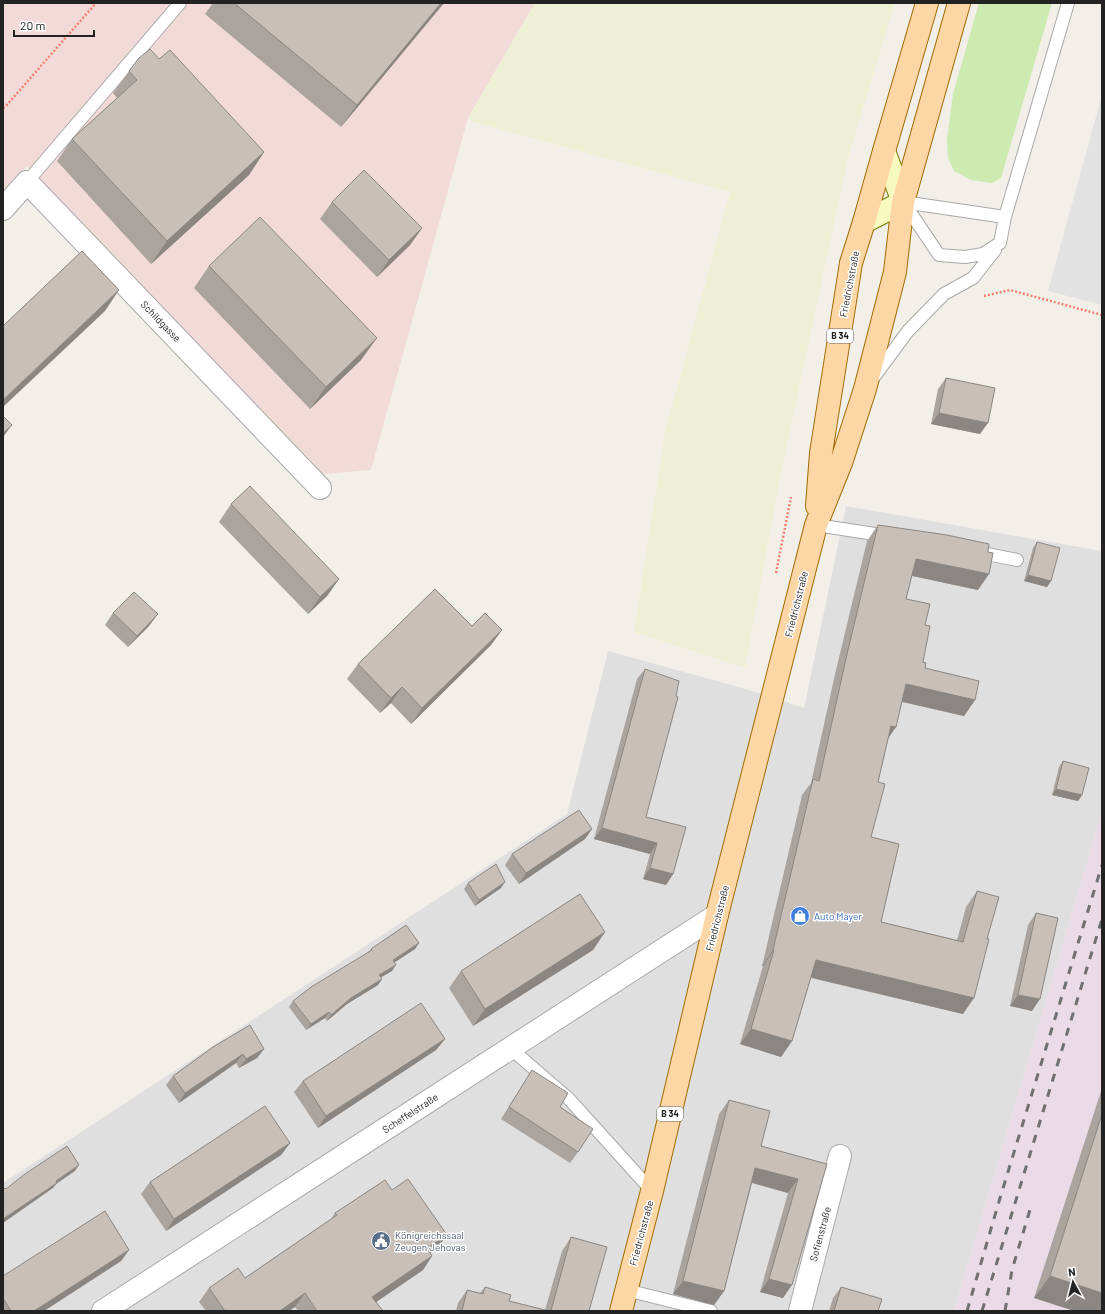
<svg xmlns="http://www.w3.org/2000/svg" width="1105" height="1314" font-family="Barlow,sans-serif">
<rect width="100%" height="100%" fill="#f2efe9"/>
<path fill="#e0dfdf" d="M846 506 1102 551V812L954 1311H3V1183L567 814 608 651 746 689 804 708Z"/>
<path fill="#f2dad9" d="M3 3H535L468 118 371 470 323 474 27 166 3 193Z"/>
<path fill="#ebdbe8" d="M1102 812V1311H954Z"/>
<path fill="#eef0d5" d="M535 3H895L848 158 781 473 745 668 634 632 665 432 730 192 473 122 468 118Z"/>
<path fill="#cdebb0" d="M979 3H1052L1001 178 992 183 971 180 954 171 948 158 947 139 953 94Z"/>
<path fill="#e2e2e2" d="M1102 95V305L1048 291Z"/>
<g fill="none" stroke-linecap="round" stroke-linejoin="round">
<defs>
<path id="lane" d="M27 182 180 3
M903 202 1005 217
M904 203 939 255 965 257 983 254 1000 243 1005 217 1068 3
M874 377 908 331 944 294 973 278 995 250
M816 525 888 536
M977 552 1017 560
M510 1048 569 1099 652 1191
M626 1290 711 1311"/>
<path id="street" d="M3 209 27 182 320 488
M103 1311 717 915
M800 1311 840 1156"/>
<path id="secondary" d="M864 222 903 202 884 151"/>
<path id="primary" d="M817 506 821 453 851 263 864 222 884 151 927 3
M621 1311 652 1191 717 915 816 525 841 463 865 389 895 272 903 202 959 3"/>
</defs>
<use href="#lane" stroke="#a9a9a9" stroke-width="14"/>
<use href="#street" stroke="#a9a9a9" stroke-width="24"/>
<use href="#secondary" stroke="#707d05" stroke-width="24"/>
<use href="#primary" stroke="#a06b00" stroke-width="24"/>
<path stroke="#fa8072" stroke-width="2.5" stroke-dasharray="2 2" stroke-linecap="butt" d="M3 108 6 106 96 3
M984 296 1010 290 1102 315
M776 573 791 497"/>
<use href="#lane" stroke="#fff" stroke-width="12"/>
<use href="#street" stroke="#fff" stroke-width="22"/>
<use href="#secondary" stroke="#f7fabf" stroke-width="22"/>
<use href="#primary" stroke="#fcd6a4" stroke-width="22"/>
<path stroke="#707070" stroke-width="3" stroke-dasharray="8 8" stroke-linecap="butt" d="M967 1311 1000 1198 1102 865
M982 1311 1102 919
M1005 1311 1012 1270 1032 1203"/>
</g>
<path fill="#aba49e" d="M213 3H444L341 127 205 14Z
M159 59 264 152 249 175 151 264 57 161 72 139 117 98 113 93 129 71Z
M332 202 422 228 410 245 377 277 320 219Z
M209 266 361 360 310 409 194 288Z
M946 378 980 434 931 424 938 389Z
M231 504 339 579 327 596 308 614 219 522Z
M878 525 978 590 912 576 906 599 925 625 923 662 925 668 975 700 964 716 902 702 888 739 878 782 871 837 881 922 957 940 966 907 977 891 963 1014 811 978 792 1041 781 1057 740 1044 763 966H762L802 795 811 783 836 670 867 541Z
M1037 542 1051 581 1047 587 1024 581 1033 548Z
M113 613 149 626 128 647 105 625Z
M472 626 502 630 491 645 411 724 391 703 380 713 347 679 358 664Z
M645 669 646 817 673 874 666 885 643 879 650 854 594 839 637 679Z
M1063 761 1082 795 1078 801 1052 795 1059 767Z
M592 829 585 839 519 884 505 865 512 854Z
M468 883 501 888 475 906 464 889Z
M1036 913 1032 1011 1010 1006 1028 925Z
M605 932 593 950 473 1026 449 988 461 971Z
M419 943 415 949 395 962 392 971 381 977 382 979 378 985 347 1004 327 1021 325 1018 306 1030 289 1007 293 1001 368 953 371 949Z
M445 1039 436 1050 318 1128 294 1092 303 1081Z
M213 1047 264 1049 257 1058 239 1068 236 1063 179 1103 166 1085 173 1076Z
M532 1070 560 1107 578 1152 570 1163 501 1119Z
M1102 1088V1311L1034 1298Z
M729 1100 761 1146 827 1164 783 1298 760 1292 788 1193 752 1183 724 1291 714 1305 673 1294 719 1114Z
M290 1143 281 1155 166 1231 141 1194 150 1182Z
M392 1190 437 1249 430 1253 432 1256 423 1270 376 1302 383 1311H298L295 1307 289 1311H206L199 1302 209 1288 245 1278 331 1219 335 1213Z
M571 1237 589 1311H456L458 1303 467 1290 480 1293 485 1287 509 1301 545 1310 562 1251Z
M129 1250 121 1261 44 1311H3V1276Z
M841 1287 878 1311H829L833 1298Z"/>
<path fill="#8b8681" d="M441 3H444L341 127 357 105Z
M264 152 249 175 151 264 167 241Z
M422 228 410 245 377 277 389 260Z
M119 290 105 311 3 407V400Z
M377 338 361 360 310 409 326 387Z
M939 413 988 423 980 434 931 424Z
M12 425 3 437V433Z
M916 559 989 574 978 590 904 574Z
M1028 575 1051 581 1047 587 1024 581Z
M339 579 327 596 308 614 320 597Z
M158 614 149 626 128 647 137 636Z
M502 630 491 645 411 724 422 708Z
M906 684 975 700 964 716 895 700Z
M402 687 391 703 380 713 391 698Z
M891 726 896 727 885 743Z
M1056 789 1082 795 1078 801 1052 795Z
M602 828 657 843 650 854 594 839Z
M592 829 585 839 519 884 526 873Z
M650 868 673 874 666 885 643 879Z
M505 882 501 888 475 906 479 900Z
M605 932 593 950 473 1026 485 1009Z
M419 943 415 949 389 966 393 960Z
M773 950H774L763 966H762Z
M816 960 974 998 963 1014 805 976Z
M396 965 392 971 375 981 379 975Z
M382 979 378 985 347 1004 327 1021 331 1015 351 998Z
M1018 995 1040 999 1032 1011 1010 1006Z
M329 1012 325 1018 306 1030 311 1024Z
M751 1029 792 1041 781 1057 740 1044Z
M445 1039 436 1050 318 1128 326 1116Z
M264 1049 257 1058 239 1068 246 1059Z
M243 1054 236 1063 179 1103 185 1093Z
M290 1143 281 1155 166 1231 174 1219Z
M79 1165 75 1171 56 1184 53 1188 3 1223V1219Z
M755 1168 798 1179 788 1193 746 1181Z
M447 1235 437 1249 417 1262 427 1248Z
M129 1250 121 1261 44 1311H34Z
M432 1256 423 1270 363 1311 372 1297Z
M1050 1276 1102 1293V1311H1074L1034 1298Z
M769 1279 792 1285 783 1298 760 1292Z
M683 1281 724 1291 714 1305 673 1294Z
M305 1293 295 1307 289 1311H280Z"/>
<path fill="#c7bfb8" stroke="#8b8681" d="M234 3H441L357 105Z
M150 49 159 59 170 50 264 152 167 241 72 139 137 80 129 71 139 58Z
M364 170 422 228 389 260 332 202Z
M260 217 377 338 326 387 209 266Z
M82 251 119 290 3 400V326Z
M946 378 995 388 988 423 939 413Z
M3 416 12 425 3 433Z
M250 486 339 579 320 597 231 504Z
M878 525 947 535 989 544 988 552 993 553 989 574 916 559 906 599 930 604 925 625 930 626 923 662 926 663 925 668 979 681 975 700 906 684 896 727 891 726 878 782 885 784 871 837 899 844 881 922 963 942 977 891 999 897 987 939H989L974 998 816 960 792 1041 751 1029 774 950H773L813 779 819 781 847 654Z
M1037 542 1060 548 1051 581 1028 575Z
M435 589 472 626 485 613 502 630 422 708 402 687 391 698 358 664Z
M134 592 158 614 137 636 113 613Z
M645 669 679 681 676 696 678 697 646 817 686 827 673 874 650 868 657 843 602 828Z
M1063 761 1089 768 1082 795 1056 789Z
M579 810 592 829 526 873 512 854Z
M496 864 505 882 479 900 468 883Z
M580 894 605 932 485 1009 461 971Z
M1036 913 1058 918 1040 999 1018 995Z
M406 925 419 943 393 960 396 965 379 975 382 979 351 998 331 1015 329 1012 311 1024 293 1001 311 987 372 950 371 949Z
M421 1003 445 1039 326 1116 303 1081Z
M250 1025 264 1049 246 1059 243 1054 185 1093 173 1076 213 1047Z
M532 1070 568 1093 560 1107 593 1129 578 1152 509 1107Z
M729 1100 770 1111 761 1146 827 1164 792 1285 769 1279 798 1179 755 1168 724 1291 683 1281Z
M265 1106 290 1143 174 1219 150 1182Z
M1102 1114V1293L1050 1276Z
M67 1146 79 1165 56 1181 57 1183 3 1219V1189L5 1188 6 1189 25 1174Z
M408 1179 447 1235 427 1248 432 1256 372 1297 383 1311H317L305 1293 280 1311H225L209 1288 238 1268 245 1278 337 1215 335 1213 385 1180 392 1190Z
M105 1211 129 1250 34 1311H11L3 1298V1276Z
M571 1237 607 1247 589 1311H551Z
M485 1287 511 1295 509 1301 549 1311H462L467 1290 483 1294Z
M841 1287 882 1299 878 1311H834Z"/>
<defs>
<symbol id="shop-disc" viewBox="-11 -11 22 22"><circle r="9.5" fill="#3f7fe0" stroke="#fff"/><path d="M-5-2.5h2.3a2.7 3.5 0 0 1 5.4 0H5L5.5 6h-11ZM-1.5-2.5h3a1.5 2.3 0 0 0-3 0Z" fill="#fff"/></symbol>
<symbol id="civic-disc" viewBox="-11 -11 22 22"><circle r="9.5" fill="#5c6f8a" stroke="#fff"/><path d="M-.6-6.5H3V-4.5H.6V-3L4-1V1h2V6H-6V1h2V-1L-.6-3ZM-1.2 2.5V6h2.4V2.5Z" fill="#fff"/></symbol>
</defs>
<g fill-rule="evenodd">
<use href="#shop-disc" x="789" y="905" width="22" height="22"/>
<use href="#civic-disc" x="370" y="1230" width="22" height="22"/>
</g>
<g text-anchor="middle" stroke-width="3" stroke-linejoin="round" paint-order="stroke">
<g fill="#fff" stroke="#646464" stroke-width="1">
<rect x="827" y="329" width="26" height="14" rx="3"/>
<rect x="657" y="1107" width="26" height="14" rx="3"/>
</g>
<g font-size="9" font-weight="bold" fill="#222">
<text x="840" y="339">B 34</text>
<text x="670" y="1117">B 34</text>
</g>
<g font-size="10" fill="#222" stroke="#fff">
<text transform="translate(849 284) rotate(-79)" y="4">Friedrichstraße</text>
<text transform="translate(161 321) rotate(46)" y="4">Schildgasse</text>
<text transform="translate(796 604) rotate(-76)" y="4">Friedrichstraße</text>
<text transform="translate(717 918) rotate(-76)" y="4">Friedrichstraße</text>
<text transform="translate(410 1113) rotate(-33)" y="4">Scheffelstraße</text>
<text transform="translate(641 1233) rotate(-75)" y="4">Friedrichstraße</text>
<text transform="translate(820 1234) rotate(-75)" y="4">Sofienstraße</text>
</g>
<g font-size="10" fill="#366cbe" stroke="#fff" text-anchor="start">
<text x="814" y="920">Auto Mayer</text>
</g>
<g font-size="10" fill="#4e5e75" stroke="#fff" text-anchor="start">
<text x="395" y="1239">Königreichssaal<tspan x="395" dy="12">Zeugen Jehovas</tspan></text>
</g>
</g>
<rect width="1105" height="1314" fill="none" stroke="#222222" stroke-width="8"/>
<g transform="translate(1073 1282) rotate(353)" stroke="#ffffff" stroke-width="3" paint-order="stroke">
<path d="M0-3L7 15L0 10L-7 15Z" fill="#222222"/>
<text y="-6" font-size="11" font-weight="bold" text-anchor="middle" fill="#222222">N</text>
</g>
<path d="M14 30v6h80v-6" fill="none" stroke="#222222" stroke-width="2"/>
<text x="20" y="30" font-size="12" fill="#222222" stroke="#ffffff" stroke-width="3" paint-order="stroke">20 m</text>
</svg>
